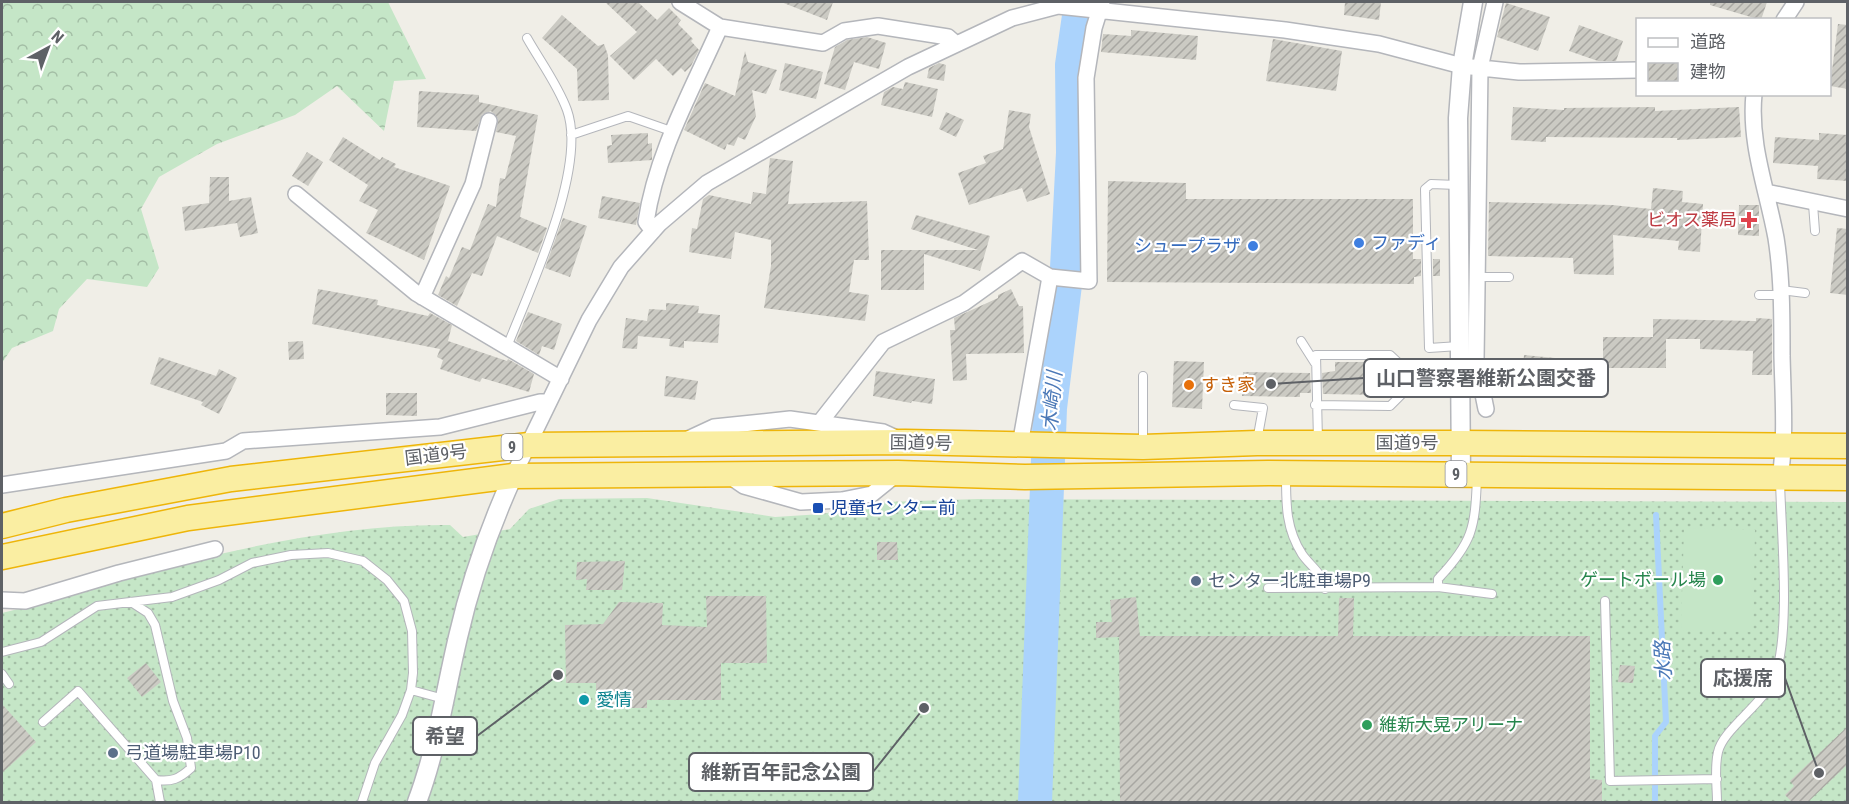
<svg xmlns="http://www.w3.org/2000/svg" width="1849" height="804" font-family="'Roboto Condensed','Noto Sans JP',sans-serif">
<defs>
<pattern id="grass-dots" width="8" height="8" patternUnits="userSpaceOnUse" patternTransform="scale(1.5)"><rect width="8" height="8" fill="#c5e6c7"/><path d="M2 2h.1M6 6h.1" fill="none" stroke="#a3bea5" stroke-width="1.8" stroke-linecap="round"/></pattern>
<pattern id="forest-crowns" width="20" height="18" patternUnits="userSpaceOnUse" patternTransform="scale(1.5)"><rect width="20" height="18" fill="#c5e6c7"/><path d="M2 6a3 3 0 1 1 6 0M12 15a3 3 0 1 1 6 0" fill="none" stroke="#a3bea5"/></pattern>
<pattern id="building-hatch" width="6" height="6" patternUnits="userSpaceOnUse" patternTransform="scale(1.5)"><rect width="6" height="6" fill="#cbcac3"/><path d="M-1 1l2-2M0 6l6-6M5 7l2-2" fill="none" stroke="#a8a7a2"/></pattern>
</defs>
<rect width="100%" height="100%" fill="#f0eee7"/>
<path fill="url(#grass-dots)" d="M647 498 775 517 822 514 887 502 978 499 1847 502V802H2V613C61 599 119 579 178 564 266 542 359 524 450 525L463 537 510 529 529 509 559 499Z"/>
<path fill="url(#forest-crowns)" d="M2 2H388L426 79 394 81 384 131 337 86 295 115 217 144 159 177 141 209 159 268 147 287 87 279 59 309 53 331 12 348 2 363Z"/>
<path fill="#c5e6c7" d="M1684 528 1755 530 1753 632 1681 630Z"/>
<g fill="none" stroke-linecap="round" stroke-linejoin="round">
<path stroke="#abd3fc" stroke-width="6" d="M1655 802V736L1666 722 1656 515"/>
<path stroke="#abd3fc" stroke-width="34" d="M1035 802 1050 408 1067 268 1073 153 1072 65 1081 2"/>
</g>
<path fill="url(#building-hatch)" d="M605 2H638L657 20 669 8 681 20 678 24 693 39 691 41 699 50 691 66 685 72 681 68 673 76 656 59 634 80 610 56 637 32Z
M781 2H833L827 20Z
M1345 2H1381L1379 20 1344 15Z
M1710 2H1767L1761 20 1710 5Z
M1506 3 1550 17 1538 51 1497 37Z
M562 15 598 46 604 44 608 55 609 100 578 101 577 69 542 38Z
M1838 24 1848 25V89L1830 86Z
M1579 25 1623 41 1616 61H1598L1569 51Z
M1131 30 1198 36 1196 60 1101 52 1103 34 1131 36Z
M867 37 886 43 879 69 854 62 845 90 824 84 835 47 847 40Z
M1273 39 1342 51 1336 91 1266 81Z
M745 51 748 62 777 70 766 94 752 90 756 116 745 140 738 137 734 146 727 144 725 150 684 130 705 83 735 96Z
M785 63 823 72 816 99 779 90Z
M939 63 946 65 944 81 927 78 929 68Z
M905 82 938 89 932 117 881 105 884 92 893 87 903 89Z
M419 91 479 95V102L538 115 520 217 547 228 538 253 497 236 482 276 472 273 457 306 438 295 446 276 449 278 462 247 470 250 488 204 496 207 500 178 505 179 516 136 496 132 498 119 491 111 482 115 476 131 417 127Z
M1513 107 1564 110V108L1655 107V111L1739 107 1741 137 1677 140V138L1546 137V142L1511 140Z
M1009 110 1031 114 1029 127 1050 194 1027 202 1022 188 969 205 958 173 986 163 983 156 1003 149Z
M946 112 964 120 956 137 939 129Z
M648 133V144L652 143V160L608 163 607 146 612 145 611 135Z
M1819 133 1848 135V181L1817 179 1818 166 1773 163 1775 137 1819 140Z
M343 137 380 160 382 157 396 164 394 167 450 186 424 260 366 233 378 210 359 201 368 185 329 160Z
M307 152 323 162 308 186 292 176Z
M770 158 793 161 788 204 867 201 869 260H854L849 292 869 295 865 321 764 308 771 266V240L735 232 731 259 689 252 692 228 697 229 703 199 709 195 751 204 753 192 766 194Z
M210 177H229V201L251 197 258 233 240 237 237 223 185 231 182 207 209 203Z
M1108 181 1186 183V199H1413V259H1421V276L1414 277V284L1107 282Z
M1653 188 1683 191 1682 202 1703 204 1700 252 1678 250 1679 241 1613 235 1614 275 1574 274 1573 258 1488 256 1489 202 1612 205 1651 209Z
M602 196 640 203 636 225 598 218Z
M1739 205H1759V236L1738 235Z
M916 215 990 236 980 271 924 254V290H881V250H978L911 229Z
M563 218 587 226 570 277 545 268Z
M1837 228 1848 229V295L1830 293Z
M1433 259H1440V276H1433Z
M318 289 378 300 377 305 428 316 430 313 452 325 448 341 507 361 508 359 534 374 529 392 482 378 480 382 440 369 443 360 437 357 440 349 312 324Z
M1011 289 1019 306H1023L1024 353 966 354 967 380 953 381 950 330H955L954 318 998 298V295Z
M666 303 699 306 698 313 720 315 718 343 684 341V348L669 346 670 339 638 336 637 349 622 348 626 318 647 321 649 309 666 310Z
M528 312 562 324 554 350 542 346 539 355 516 341Z
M1756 318 1772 319V375H1752L1753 351 1700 349V339H1666V368H1603V337H1653V319L1756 321Z
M303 341 304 359 289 360 288 342Z
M1524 355 1555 358 1553 383 1522 380Z
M159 357 216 376 219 369 237 378 219 414 201 405 203 402 150 384Z
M1174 361 1204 362 1202 409 1172 407Z
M1335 362H1383L1382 395 1323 394 1322 373 1335 371Z
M876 371 935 379 932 404 912 401 911 403 873 396Z
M1243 372 1310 373 1311 393H1300V397L1242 396Z
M666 376 698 381 695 400 664 396Z
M386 393H417V416L386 415Z
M877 542H897L898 560H877Z
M625 561 622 590H586L587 579 576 580 577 562Z
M706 596H766L767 663H721V700H647V708H596V683H566L565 625 603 624 619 602 663 603 662 625 707 627Z
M1136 597 1140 636H1338L1339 598H1354L1353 636H1590V779L1602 780V802H1120L1119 637 1096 638V622H1112L1110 600Z
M146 663 161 682 142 697 127 678Z
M1620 665 1635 666 1633 683 1618 682Z
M2 704 36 742 2 773Z
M1848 726V764L1808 802H1792L1785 795 1794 786 1790 781Z"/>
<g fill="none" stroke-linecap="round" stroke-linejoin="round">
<defs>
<path id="service" d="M571 135 628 116 674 132
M1457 185 1431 184 1425 189 1429 348 1459 346
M1813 204 1815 231
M1474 277H1509
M1781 290 1805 293
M1759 295H1781
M1301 341 1315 363
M507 347C529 290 588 168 567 110 558 85 540 61 527 38
M1234 405 1263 408 1257 441
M1315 405 1390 406 1403 393 1404 368 1390 355H1316L1318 441
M1143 445V376
M1286 476C1286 505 1286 529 1302 554 1310 566 1324 574 1325 589
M1438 587V579C1473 542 1475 528 1477 478
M1268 588 1438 587 1492 594
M1605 601 1610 781 1717 779
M131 602 148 613 155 625 173 701 187 738 191 768C179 779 172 782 156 780
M2 652 41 642 97 606 172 597 219 580 252 563 291 555 328 553 363 561 387 580 404 601 412 631 413 673 411 690 402 715 375 763 362 802
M2 674 9 684
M411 690 444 699
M43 722 78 691 156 780 160 802
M1717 802C1717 786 1714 768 1718 752 1723 729 1764 704 1775 676 1791 631 1781 530 1780 480"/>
<path id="minor" d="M680 2 720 27
M1784 20 1796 2
M1754 94C1749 144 1767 189 1776 238 1782 276 1782 317 1782 356 1783 397 1786 438 1780 479
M1766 192 1848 209
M296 194 416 293 561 379
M653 231 646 222C656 154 692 90 720 27L823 43 844 31 878 26 948 37 956 44
M422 297 473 184 489 121
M1486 409 1476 360 1480 68 1495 2
M821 421 883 342 964 303 1022 261 1050 277 1089 281 1086 78 1094 28 1102 2
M686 440 714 427 790 419 883 432 894 437
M1020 445 1050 277
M728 475 744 486 801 502 842 500 872 494 898 473
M513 476 589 320 621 267 659 224 707 183 908 67 1012 18 1058 6 1285 30 1379 44 1462 66 1519 72 1638 70
M2 485 226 451 243 441 440 427 540 402H549
M2 600 25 601 119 573 215 549"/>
<path id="tertiary" d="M1461 474 1458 118 1462 66 1473 2
M417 802C437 749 445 692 458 637 471 580 489 529 513 476"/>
<path id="trunk" d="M2 526 66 510 231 479 529 445 905 442 1143 447 1257 443H1461L1848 446
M2 557 188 518 513 476 898 473 1025 477 1268 473 1848 478"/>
</defs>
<use href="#service" stroke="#b4b6bb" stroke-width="10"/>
<use href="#minor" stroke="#b4b6bb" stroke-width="18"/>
<use href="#tertiary" stroke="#b4b6bb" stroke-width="21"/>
<use href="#trunk" stroke="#eeb509" stroke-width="27"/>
<use href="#service" stroke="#fff" stroke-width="8"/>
<use href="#minor" stroke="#fff" stroke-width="15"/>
<use href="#tertiary" stroke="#fff" stroke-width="18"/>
<use href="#trunk" stroke="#faeea2" stroke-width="24"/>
</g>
<path fill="#e0444e" stroke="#fff" stroke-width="2" d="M1746 211h6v6h6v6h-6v6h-6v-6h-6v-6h6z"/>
<g fill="#3f7fe0" stroke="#fff" stroke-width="2">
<circle cx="1359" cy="243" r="6"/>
<circle cx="1253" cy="246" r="6"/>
</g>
<circle fill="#e8710a" stroke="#fff" stroke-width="2" cx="1189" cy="385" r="6"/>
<rect fill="#1a4fb4" stroke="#fff" stroke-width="2" x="812" y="502" width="12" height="12" rx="3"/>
<g fill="#2e9e5b" stroke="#fff" stroke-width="2">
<circle cx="1718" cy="580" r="6"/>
<circle cx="1367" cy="725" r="6"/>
</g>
<g fill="#5c6f8a" stroke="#fff" stroke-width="2">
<circle cx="1196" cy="581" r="6"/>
<circle cx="113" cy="753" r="6"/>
</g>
<circle fill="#0f9aa8" stroke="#fff" stroke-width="2" cx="584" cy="700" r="6"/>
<g text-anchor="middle" stroke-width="4.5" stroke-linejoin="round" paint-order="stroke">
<g fill="#fff" stroke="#8e9094" stroke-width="1.5">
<rect x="501.5" y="434" width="21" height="26" rx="4.5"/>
<rect x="1445.5" y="461" width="21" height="26" rx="4.5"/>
</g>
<g font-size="16" font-weight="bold" fill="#5e6166">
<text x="512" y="453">9</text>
<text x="1456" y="480">9</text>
</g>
<g font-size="18" fill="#be3a42" stroke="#fff" text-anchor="end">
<text x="1737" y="226">ビオス薬局</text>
</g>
<g font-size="18" fill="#366cbe" stroke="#fff" text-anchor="start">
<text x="1371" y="249">ファディ</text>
<text x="1241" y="252" text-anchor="end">シュープラザ</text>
</g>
<g font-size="18" fill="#c56008" stroke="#fff" text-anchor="start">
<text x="1201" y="391">すき家</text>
</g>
<g font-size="18" fill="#5e6166" stroke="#fff">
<text transform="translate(921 443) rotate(1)" y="6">国道9号</text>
<text x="1407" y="449">国道9号</text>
<text transform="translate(436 455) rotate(-7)" y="6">国道9号</text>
</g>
<g font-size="18" fill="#164399" stroke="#fff" text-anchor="start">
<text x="830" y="514">児童センター前</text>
</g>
<g font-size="18" fill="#27864d" stroke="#fff" text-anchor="end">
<text x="1706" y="586">ゲートボール場</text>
<text x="1379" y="731" text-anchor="start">維新大晃アリーナ</text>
</g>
<g font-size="18" fill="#4e5e75" stroke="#fff" text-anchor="start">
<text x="1208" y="587">センター北駐車場P9</text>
<text x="125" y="759">弓道場駐車場P10</text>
</g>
<g font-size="18" fill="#0d838f" stroke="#fff" text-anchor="start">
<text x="596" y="706">愛情</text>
</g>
<g font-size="20" font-style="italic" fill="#4a78b7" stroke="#fff">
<text transform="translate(1052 401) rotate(-85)" y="7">木崎川</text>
<text transform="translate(1663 661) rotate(-93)" y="7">水路</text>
</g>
</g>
<path fill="none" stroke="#5e6166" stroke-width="2" d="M1271 384L1364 378M1819 773L1785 678M558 675L477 736M924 708L873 772"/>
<g fill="#5e6166" stroke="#fff" stroke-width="2">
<circle cx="1271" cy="384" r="6"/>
<circle cx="1819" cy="773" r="6"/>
<circle cx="558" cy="675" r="6"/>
<circle cx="924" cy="708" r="6"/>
</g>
<g fill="#fff" stroke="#5e6166" stroke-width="2">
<rect x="1364" y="359" width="244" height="38" rx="6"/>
<rect x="1701" y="659" width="84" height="38" rx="6"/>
<rect x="413" y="717" width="64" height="38" rx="6"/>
<rect x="689" y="753" width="184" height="38" rx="6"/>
</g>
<g font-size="20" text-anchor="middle" font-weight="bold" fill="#5e6166">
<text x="1486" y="385">山口警察署維新公園交番</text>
<text x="1743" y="685">応援席</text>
<text x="445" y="743">希望</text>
<text x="781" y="779">維新百年記念公園</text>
</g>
<rect width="1849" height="804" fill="none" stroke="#5e6166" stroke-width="6"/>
<rect x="1636" y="18" width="195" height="78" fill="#ffffff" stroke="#bfc0c2" stroke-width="1.5"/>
<rect x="1648" y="38" width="30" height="9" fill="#ffffff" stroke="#bfc0c2" stroke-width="1.5"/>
<text x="1690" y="48" font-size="18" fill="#5e6166">道路</text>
<rect x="1648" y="63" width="30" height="18" fill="url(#building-hatch)" stroke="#bfc0c2" stroke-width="1.5"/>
<text x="1690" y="78" font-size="18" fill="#5e6166">建物</text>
<g transform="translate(48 48) rotate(41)" stroke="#ffffff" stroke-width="4.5" paint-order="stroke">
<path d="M0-4.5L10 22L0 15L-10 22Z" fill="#5e6166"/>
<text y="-9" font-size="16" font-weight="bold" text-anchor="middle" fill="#5e6166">N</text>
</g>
</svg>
